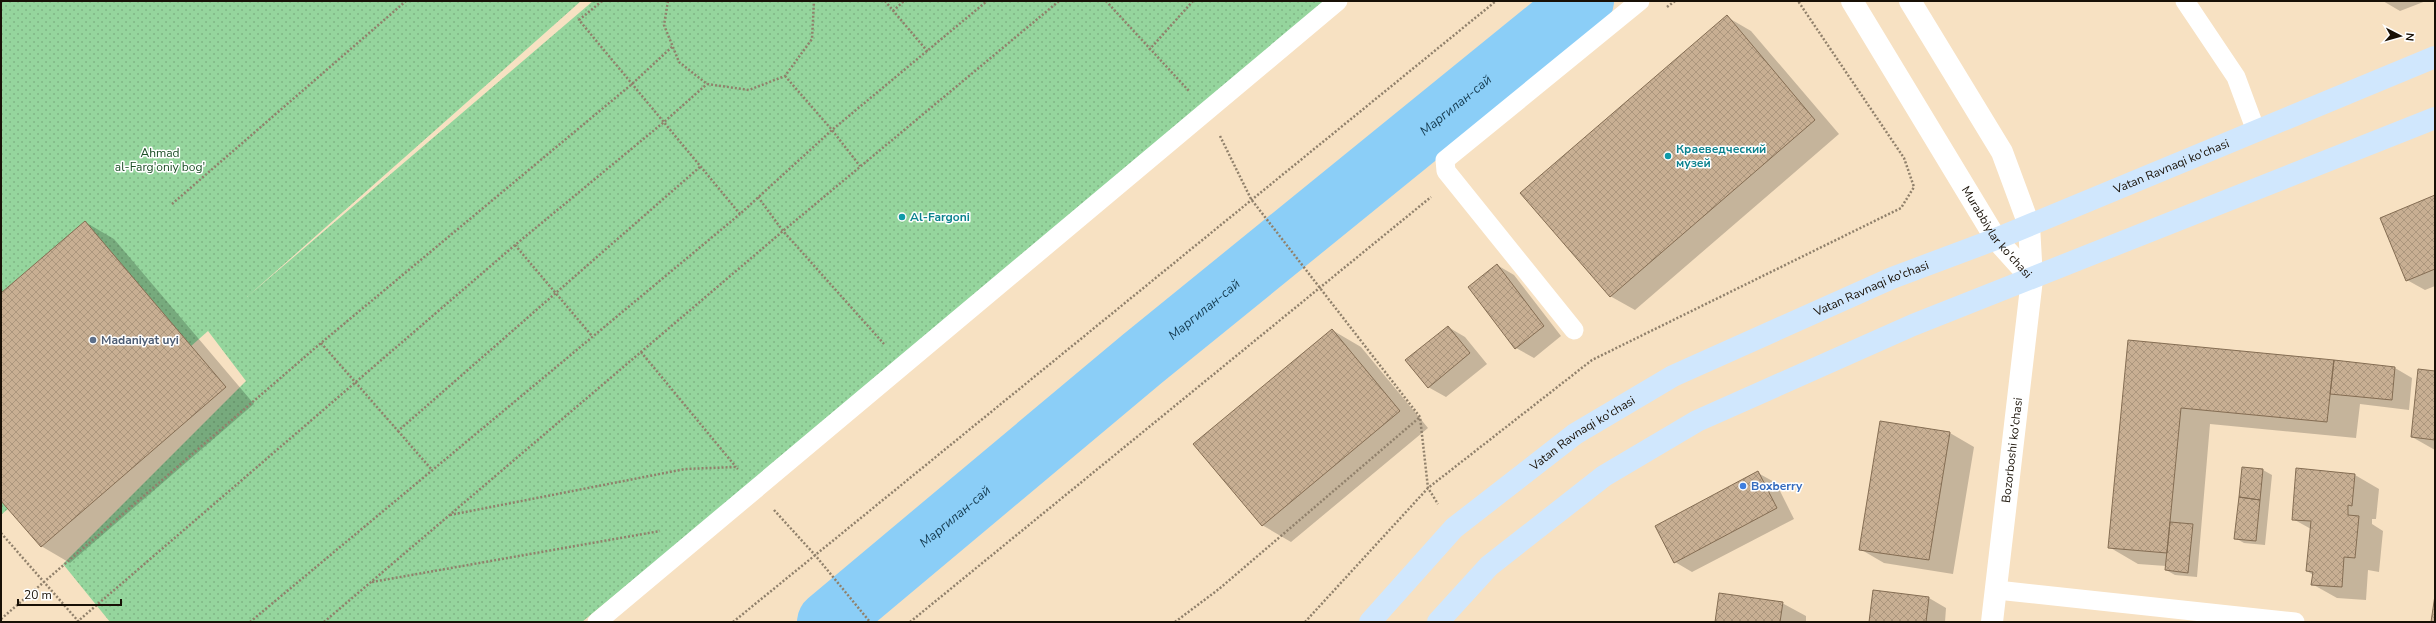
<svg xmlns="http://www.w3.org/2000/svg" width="2436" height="623" font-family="'Nunito Sans',sans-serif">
<defs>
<pattern id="green-dots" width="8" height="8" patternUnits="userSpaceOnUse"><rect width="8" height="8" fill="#95d59d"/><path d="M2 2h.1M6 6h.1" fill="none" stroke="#80b686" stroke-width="1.8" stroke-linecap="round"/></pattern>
<pattern id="building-cross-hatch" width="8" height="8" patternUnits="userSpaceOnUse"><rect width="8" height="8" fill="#c8af93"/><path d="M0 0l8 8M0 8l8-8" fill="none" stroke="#ab967d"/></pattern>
</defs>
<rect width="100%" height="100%" fill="#f7e1c2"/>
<path fill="url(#green-dots)" d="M1 1H581L247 297 593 1H1338L582 622H110L63 564 246 381 208 331 1 515Z"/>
<path fill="#0003" d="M2383 1H2426L2400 11Z
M1727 17 1751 31 1839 134 1635 310 1610 296Z
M2435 196V286L2425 290 2407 280Z
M85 222 114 239 254 404 70 563 41 546 1 499V294Z
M1497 265 1514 275 1561 336 1534 358 1516 348Z
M1448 327 1465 337 1487 364 1446 397 1428 387Z
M1332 330 1361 347 1428 428 1291 542 1262 525Z
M2129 341 2395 368 2412 378 2409 410 2360 404 2356 438 2210 424 2197 577 2175 575 2166 570V566L2138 564 2109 547Z
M2435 372V450L2412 437Z
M1950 433 1974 447 1953 574 1884 563 1860 549Z
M2243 468 2263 470 2272 475 2265 545 2244 543 2235 538Z
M1758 473 1776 483 1794 519 1692 572 1675 562Z
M2355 475 2379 489 2376 519H2372V524L2383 531 2379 572 2368 570 2366 600 2337 598 2312 584 2313 575 2307 571 2311 529 2293 519Z
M1874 591 1929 598 1946 608 1945 622H1870Z
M1782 603 1806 616V622H1716Z"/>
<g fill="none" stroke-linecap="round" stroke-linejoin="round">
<path stroke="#8bcef7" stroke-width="62" id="s1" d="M828 622 1142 359 1583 1"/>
</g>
<path fill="url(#building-cross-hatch)" stroke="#846d53" d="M1727 15 1815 120 1610 297 1520 193Z
M2435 195V269L2406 281 2380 218Z
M85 221 226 387 41 547 1 501V293Z
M1497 264 1544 326 1515 349 1468 287Z
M1448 326 1470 353 1428 388 1405 360Z
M1332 329 1400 411 1262 526 1193 444Z
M2128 340 2334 360 2327 422 2181 408 2167 553 2108 548Z
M2334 360 2395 367 2392 400 2330 394Z
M2418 369 2435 371V440L2411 437Z
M1880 421 1950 432 1929 560 1859 550Z
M2242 467 2263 469 2260 500 2239 497Z
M2296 468 2355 474 2352 506 2348 505V515L2359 516 2355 558 2344 557 2342 587 2311 585 2313 572 2306 571 2311 521 2292 520Z
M1758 471 1777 508 1674 563 1655 526Z
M2239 497 2260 500 2256 541 2234 539Z
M2170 522 2193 524 2188 573 2165 570Z
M1873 590 1929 597 1926 622H1869Z
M1719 593 1783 602 1780 622H1715Z
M2435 595V622H2431Z"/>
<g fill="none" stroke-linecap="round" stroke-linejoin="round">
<path stroke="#90806b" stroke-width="2.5" stroke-dasharray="2 2" stroke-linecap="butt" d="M602 1 579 20 740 214 832 130 987 1
M668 1 664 25 679 62 707 84 749 90 785 76 812 39 814 1
M885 1 928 52
M1106 1 1189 91
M1667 7 1675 1
M893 11 904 1
M1149 50 1193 1
M785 76 832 130 860 166
M1220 136 1251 199 1420 417 1428 488 1438 504
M758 197 783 231 884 344
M172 204 406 1
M515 245 592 336
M321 343 398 431 701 166
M641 352 736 467
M398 431 432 470
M774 510 815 555 870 622
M450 515 685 469 736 467 738 469
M1 533 79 622
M372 582 660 531
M1 619 321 343 632 84 673 46
M77 622 515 245 664 122 707 84
M250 622 740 214
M324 622 783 231 1059 1
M733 622 1496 1
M910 622 1431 197
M1175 622 1219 589 1420 417
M1305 622 1428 488 1592 360 1901 208 1914 187 1904 158 1798 1"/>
<path stroke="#fff" stroke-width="19" d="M2185 1 2236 77 2256 131
M1574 330 1446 171 1445 160 1640 1
M1997 590 2295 622
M597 622 1338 1"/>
<path stroke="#fff" stroke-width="22" id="s2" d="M1992 622 2032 279"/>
<g stroke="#fff" stroke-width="22">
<path id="s3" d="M1852 1 1996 239 2032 279"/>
<path d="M1910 1 2002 152 2029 225 2032 279"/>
</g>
<g stroke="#d0e7fd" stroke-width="22">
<path id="s4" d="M1370 622 1454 528 1575 434 1673 376 1892 278 1996 239 2435 57"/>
<path d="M1438 622 1489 566 1604 476 1697 421 1913 325 2435 118"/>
</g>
</g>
<g fill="#0f9aa8" stroke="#fff" stroke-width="1.5">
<circle cx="1668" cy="156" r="4"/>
<circle cx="902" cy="217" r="4"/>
</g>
<circle fill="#5c6f8a" stroke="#fff" stroke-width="1.5" cx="93" cy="340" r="4"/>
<circle fill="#3f7fe0" stroke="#fff" stroke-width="1.5" cx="1743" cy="486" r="4"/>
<g text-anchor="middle" stroke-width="3" stroke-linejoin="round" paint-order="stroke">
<g font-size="12" font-weight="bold" fill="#0d838f" stroke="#fff" text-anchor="start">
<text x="1676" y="153">Краеведческий<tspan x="1676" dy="14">музей</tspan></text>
<text x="910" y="221">Al-Fargoni</text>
</g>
<g font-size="12" fill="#1d4f27" stroke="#fff">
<text x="160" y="157">Ahmad<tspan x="160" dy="14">al-Farg'oniy bog'</tspan></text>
</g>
<g font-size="12" fill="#181006" stroke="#fff">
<text dy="4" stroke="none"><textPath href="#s4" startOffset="934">Vatan Ravnaqi ko'chasi</textPath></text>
<text dy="4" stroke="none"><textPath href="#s3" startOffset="273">Murabbiylar ko'chasi</textPath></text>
<text dy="4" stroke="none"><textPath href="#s4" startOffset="610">Vatan Ravnaqi ko'chasi</textPath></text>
<text dy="4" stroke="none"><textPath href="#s4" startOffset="286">Vatan Ravnaqi ko'chasi</textPath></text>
<text dy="4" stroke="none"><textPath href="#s2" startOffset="173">Bozorboshi ko'chasi</textPath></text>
</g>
<g font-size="12" font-weight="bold" fill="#4e5e75" stroke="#fff" text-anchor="start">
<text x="101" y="344">Madaniyat uyi</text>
</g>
<g font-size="12" font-weight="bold" fill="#366cbe" stroke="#fff" text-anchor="start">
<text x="1751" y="490">Boxberry</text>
</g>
<g font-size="13" font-style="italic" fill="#153b50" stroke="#fff">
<text dy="5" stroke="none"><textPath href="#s1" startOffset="813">Маргилан-сай</textPath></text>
<text dy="5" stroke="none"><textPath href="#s1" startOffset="489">Маргилан-сай</textPath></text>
<text dy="5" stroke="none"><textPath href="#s1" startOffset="165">Маргилан-сай</textPath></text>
</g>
</g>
<rect width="2436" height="623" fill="none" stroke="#181006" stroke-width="4"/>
<g transform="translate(2400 36) rotate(96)" stroke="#ffffff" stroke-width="3" paint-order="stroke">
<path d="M0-3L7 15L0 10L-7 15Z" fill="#181006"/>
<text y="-6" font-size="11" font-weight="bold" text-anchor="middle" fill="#181006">N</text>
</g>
<path d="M18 599v6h103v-6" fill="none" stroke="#181006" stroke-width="2"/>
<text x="24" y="599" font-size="12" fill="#181006" stroke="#ffffff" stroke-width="3" paint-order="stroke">20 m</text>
</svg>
